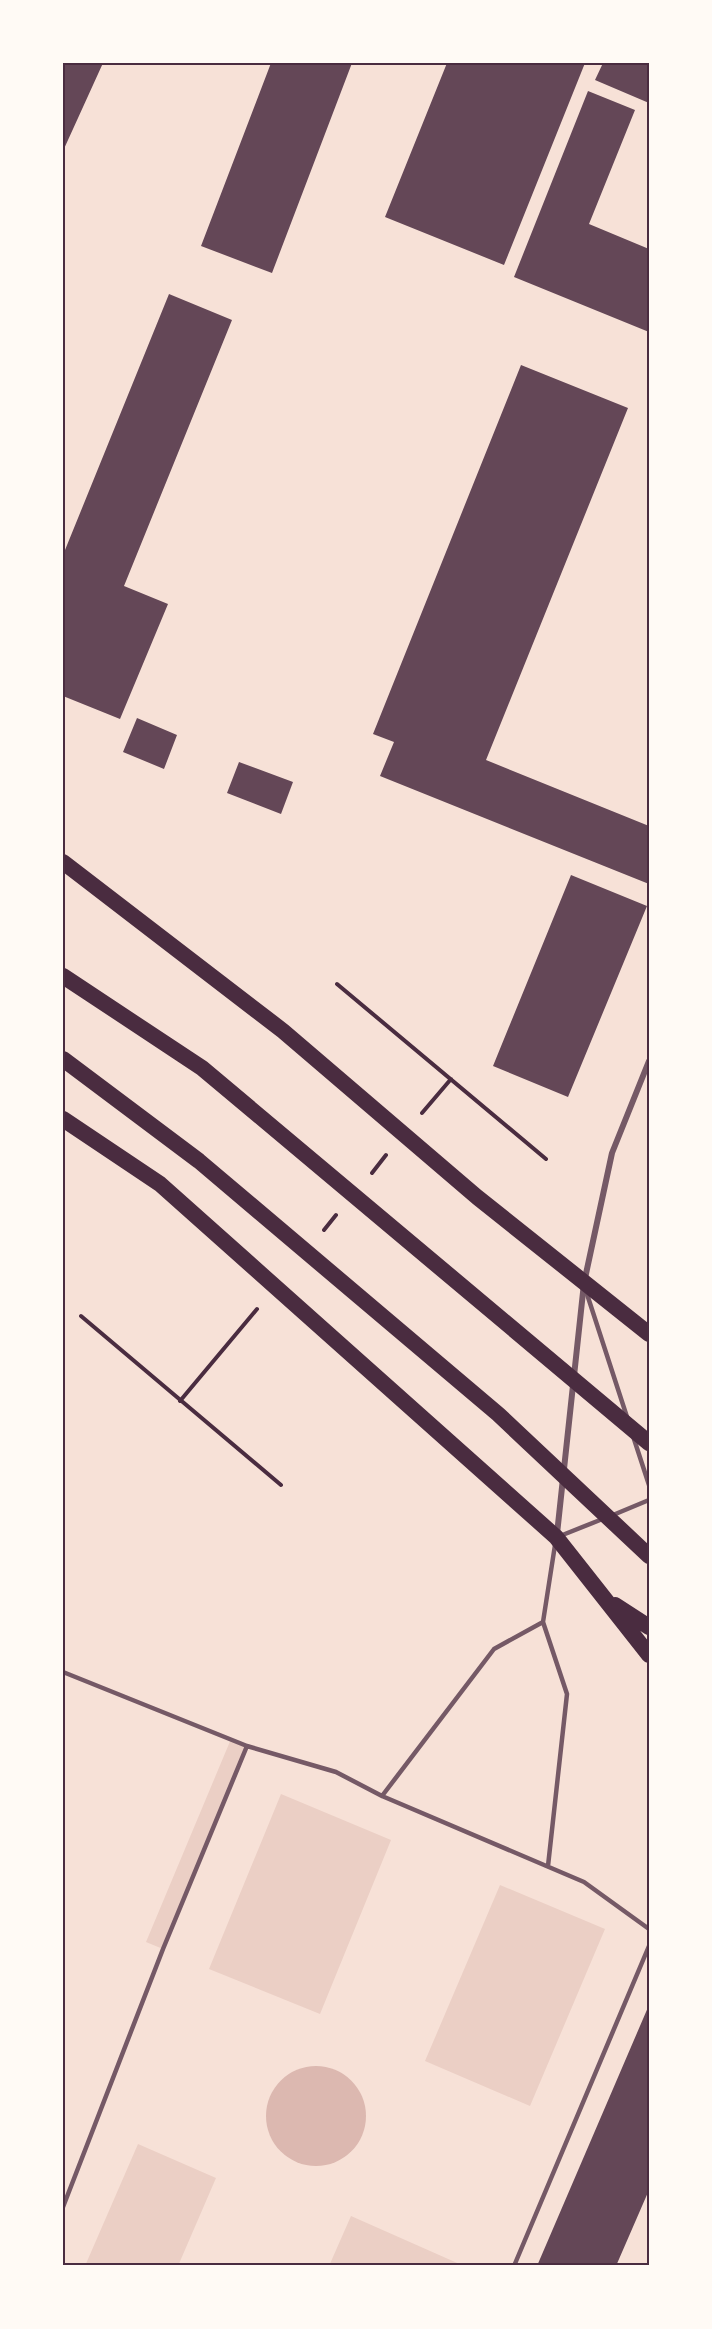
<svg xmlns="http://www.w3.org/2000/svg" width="712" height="2329" font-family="Jost,sans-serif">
<rect width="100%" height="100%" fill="#f7e1d7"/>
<path fill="#ebcfc5" d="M231 1739 247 1746 163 1949 146 1942Z
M281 1794 391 1840 320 2014 209 1969Z
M500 1885 605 1929 530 2106 425 2061Z
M138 2144 216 2178 178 2266H85Z
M351 2216 464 2266H329Z"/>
<path fill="#dcb8b0" d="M266 2116a50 50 0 1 1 100 0a50 50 0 1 1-100 0Z"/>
<path fill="#644757" d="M63 63H103L63 151Z
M271 63H352L272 273 201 246Z
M447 63H585L504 265 385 217Z
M603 63H649V103L595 80Z
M588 91 635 110 589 224 649 249V332L514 277Z
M169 294 232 320 124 586 168 604 120 719 63 696V555Z
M521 365 628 408 486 760 649 826V884L380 776 394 742 373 734Z
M137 718 177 735 164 769 123 752Z
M239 762 293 782 281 814 227 793Z
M571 875 647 906 568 1097 493 1066Z
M649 2005V2190L616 2266H537Z"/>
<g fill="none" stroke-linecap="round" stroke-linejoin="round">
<path stroke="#4a2c40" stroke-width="4" d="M337 984 546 1159
M422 1113 451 1079
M372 1173 386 1155
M324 1230 336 1215
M81 1316 281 1485
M180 1401 257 1309"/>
<path stroke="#755966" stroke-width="4.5" d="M586 1291 627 1417
M633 1436 649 1485
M613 1515 649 1500
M560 1536 605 1518
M543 1622 555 1545
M63 1672 247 1746 336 1772 382 1796 584 1882 649 1929
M382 1796 494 1649 543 1622 567 1694 548 1866
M63 2207 163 1949 247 1746
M514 2266 649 1946"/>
<path stroke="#755966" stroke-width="6" d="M557 1534 584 1283 612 1153 649 1061"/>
<path stroke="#4a2c40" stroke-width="16" d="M63 862 283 1031 477 1197 649 1334
M63 976 202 1068 649 1443
M63 1059 199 1161 498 1414 649 1556
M63 1119 160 1184 556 1537 649 1655
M615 1605 649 1627"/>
</g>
<rect width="712" height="2329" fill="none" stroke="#fffaf5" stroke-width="129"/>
<rect x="64" y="64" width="584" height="2200" fill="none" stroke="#4a2c40" stroke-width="2"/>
</svg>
